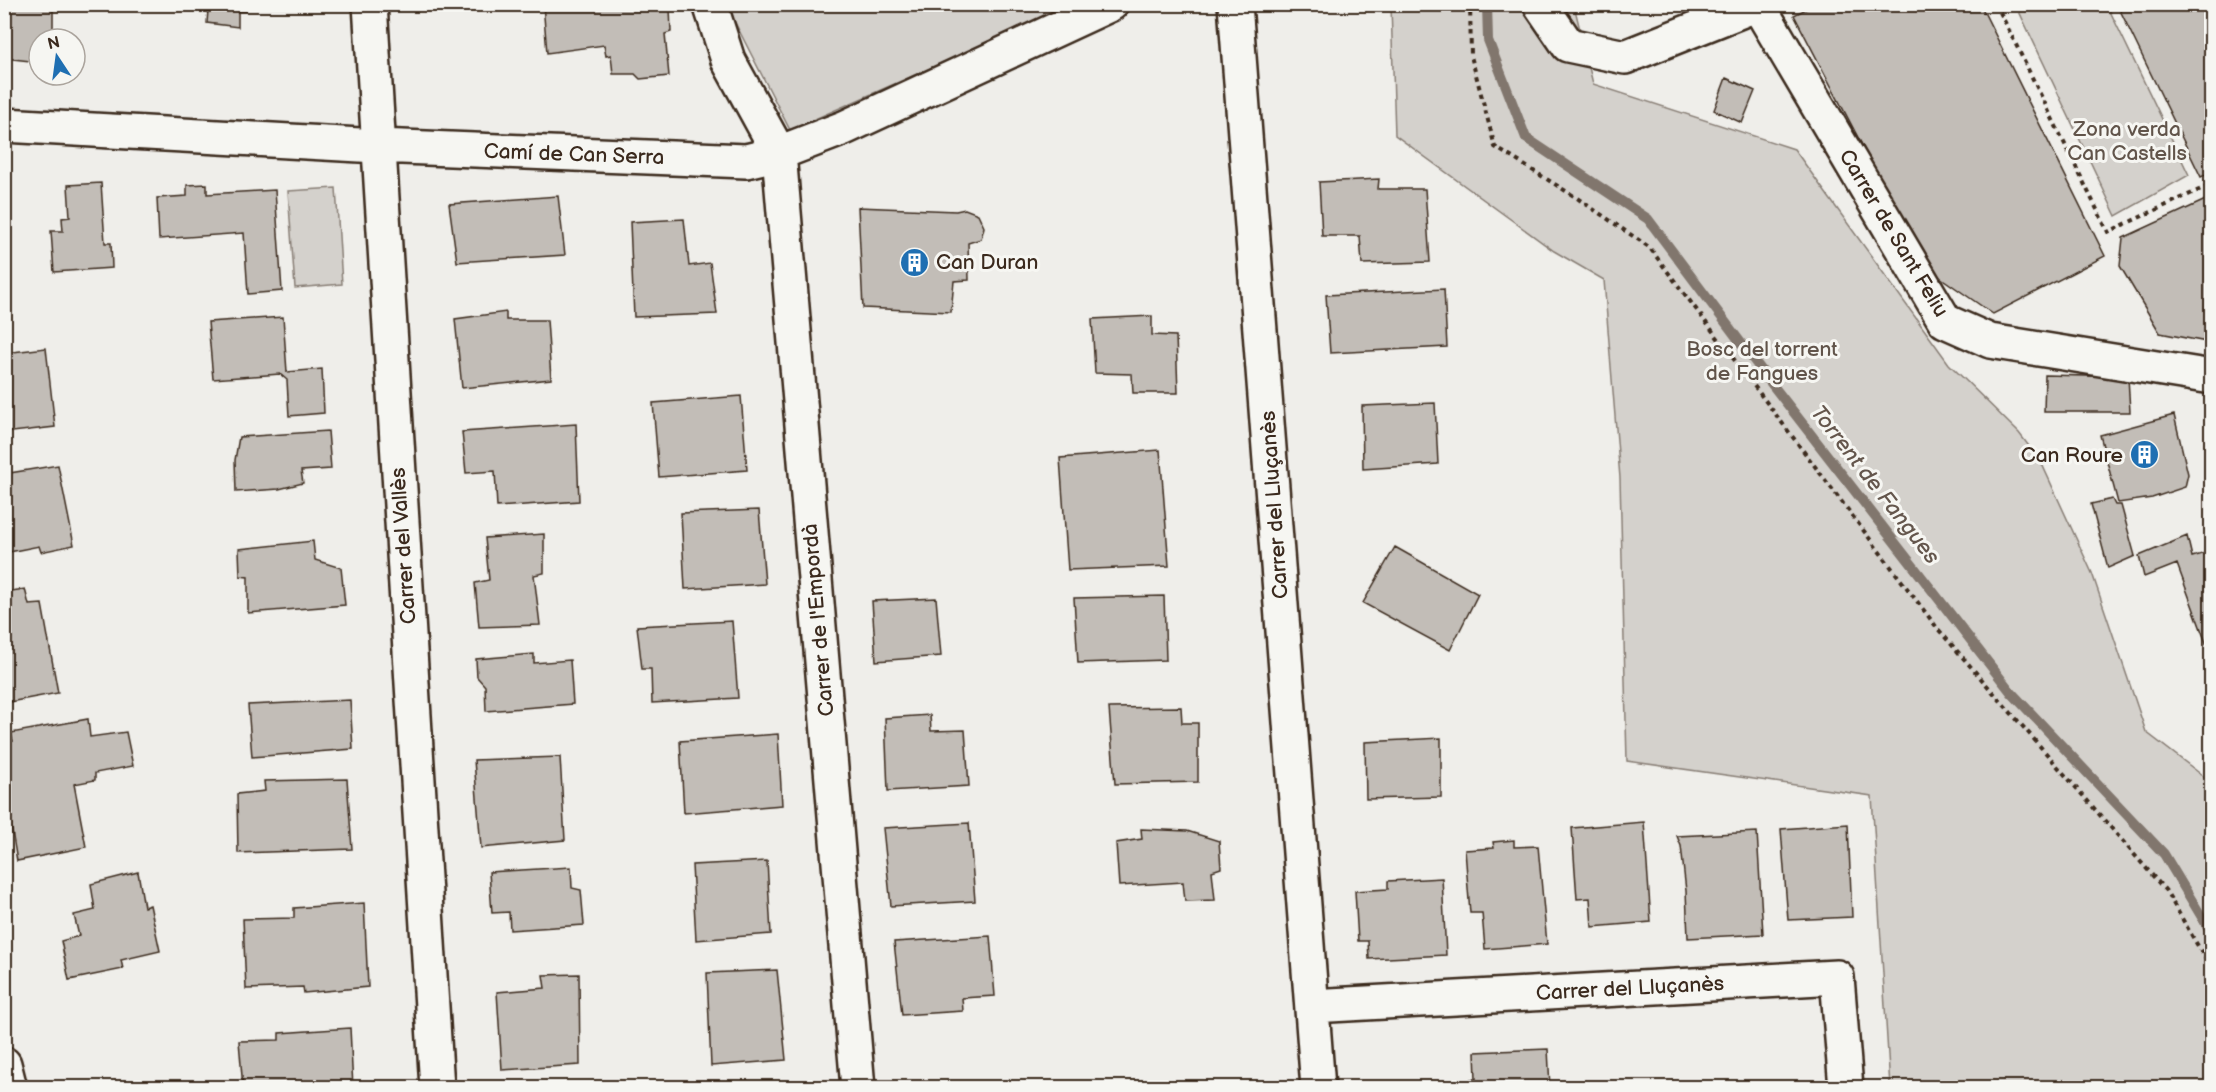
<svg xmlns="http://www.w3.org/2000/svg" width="2216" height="1092" font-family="'Balsamiq Sans',sans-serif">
<rect width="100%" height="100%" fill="#efeeea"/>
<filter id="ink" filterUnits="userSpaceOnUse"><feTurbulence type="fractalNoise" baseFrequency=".0167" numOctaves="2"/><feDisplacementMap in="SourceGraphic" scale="12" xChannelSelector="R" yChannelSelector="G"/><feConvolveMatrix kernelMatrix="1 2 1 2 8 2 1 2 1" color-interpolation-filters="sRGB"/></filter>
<g filter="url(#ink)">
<path fill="#d4d1cc" stroke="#887e75" stroke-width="1.5" d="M726 5H1073L790 130Z
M1391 5H1574L1593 84 1794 149 1949 364 2019 433 2041 462 2092 573 2146 732 2211 782V1087H1890L1872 796 1627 761 1620 478 1604 280 1554 251 1395 135Z
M2016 5H2107L2189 175 2116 216Z
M336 188 342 284 295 288 288 191Z"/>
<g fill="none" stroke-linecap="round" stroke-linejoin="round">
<path stroke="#81766d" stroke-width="10" d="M1487 4 1488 40 1526 138 1648 219 1771 383 2011 692 2164 854 2212 934"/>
</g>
<path fill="#c2bdb7" stroke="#3b2a1e" stroke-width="1.5" d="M4 4H65L53 7V39H39V62L4 58Z
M186 4H246V11H238V27L207 23 208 10Z
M543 4H647L648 9 670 8 671 32 665 34 669 76 640 79 635 74H613L611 55 606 56 604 45 547 53Z
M1816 4H1980L2105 256 1993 314 1937 275 1919 254 1794 15Z
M2117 4H2212V172L2201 177Z
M1726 78 1755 91 1742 123 1714 110Z
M1379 179 1378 189H1425L1430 262 1362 264 1360 236H1322L1319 182Z
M101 183 105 243H111L112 268 54 272 51 231H63L62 218 70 217 68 185Z
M207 184V194L275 190 282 291 248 294 244 233 159 239 157 198 187 196V185Z
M558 196 565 255 457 262 449 204Z
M2212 197V343L2160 333 2120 266 2123 238Z
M858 207 956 211 965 209 978 214 984 227 981 239 968 243 969 280 954 281 951 312 863 308Z
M684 219 689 266 710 263 717 314 634 317 630 222Z
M1444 289 1447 347 1330 353 1326 295Z
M506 312V320H547L551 379 462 388 455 319Z
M1152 316V335L1176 336 1178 393H1133L1132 374 1095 373 1092 319Z
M283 317 287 372 322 369 324 413 289 416 287 380 280 374 213 379 208 322Z
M46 348 55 427 4 433V353Z
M2045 375 2128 377 2130 412H2044Z
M741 396 747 470 659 477 653 403Z
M1435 403 1438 464 1363 469 1362 406Z
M2174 415 2188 474 2185 487 2152 498 2118 503 2100 435Z
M576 424 579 501 497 507 495 471 466 473 462 432Z
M328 431 331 469 301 471 303 483 279 489 236 492 235 460 239 437Z
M1160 450 1169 566 1068 570 1060 458Z
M58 465 74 545 41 552 39 546 4 553V474Z
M2112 499 2115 505H2121L2135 556 2108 568 2091 504Z
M759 510 765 584 685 589 681 513Z
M544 534V573L534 575 540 625 479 627 475 583 489 580 485 538Z
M2187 536 2192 557 2206 553 2212 568V649L2209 651 2177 564 2144 577 2139 556Z
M313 541 315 560 341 568 345 605 248 613V577L240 576 239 549Z
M1395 547 1478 594 1450 650 1363 603Z
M25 589 29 605 42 604 58 693 4 703V592Z
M1164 596 1166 660 1078 663 1074 598Z
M936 598 941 656 876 661 872 601Z
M732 621 738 698 652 703 651 669H642L637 626Z
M534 654V663L570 660 573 704 486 711 485 686 477 677 476 659Z
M350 700 353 749 252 757 248 705Z
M1181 707 1182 723H1198V782L1115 784 1109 708Z
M930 715 931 731 965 730 969 786 888 791 885 718Z
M88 719 90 737 126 732 133 766 95 773V780L74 784 86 847 17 861 4 784V742L13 741 11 733Z
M778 734 782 805 684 813 680 741Z
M1441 738V797L1366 799 1365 742Z
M560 757 565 840 481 848 474 760Z
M347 779 352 849 238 853 237 794 265 791 264 781Z
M1644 822 1651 922 1592 927 1590 898 1577 899 1572 828Z
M969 823 975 901 891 906 883 828Z
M1848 824 1852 917 1788 920 1781 829Z
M1141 829 1187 831 1219 841 1221 868 1212 871 1215 900 1185 901 1183 882 1119 886 1116 843 1142 839Z
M1757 832 1763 934 1688 938 1686 891 1681 846 1677 836Z
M1514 840V847L1538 846 1547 944 1485 949 1482 913H1470L1465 850 1494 848 1493 842Z
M767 861 771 934 696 940 692 865Z
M571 867 572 888 581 890 584 925 510 930 509 912 492 913 489 872Z
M138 872 144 907 150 905 160 951 121 960 123 969 69 980 61 941 79 936 74 915 95 910 91 884Z
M1442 878 1446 955 1369 959 1368 941H1358L1355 891 1388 889V881Z
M364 903 368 987 304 993 303 987 246 989 243 919 294 918V908Z
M990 936 995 996 962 998 963 1011 902 1015 894 942Z
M777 970 786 1060 711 1066 707 973Z
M579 974 580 1065 502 1070 497 992 545 988 543 975Z
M350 1028 353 1088H243L239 1041 279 1040V1033Z
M1548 1049 1550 1088H1472L1471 1079H1476L1475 1052Z"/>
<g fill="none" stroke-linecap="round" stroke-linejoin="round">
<defs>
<path id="minor" d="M370 4 437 1088
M710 4 728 60 779 153 858 1088
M1235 4 1318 1088
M1540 4 1568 45 1625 57 1758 4
M1758 5 1945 321 1990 341 2212 377
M4 125 378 146 746 161 779 153 844 128 1111 4
M1312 1006 1837 977 1846 1088
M4 1064 10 1088"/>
</defs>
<use href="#minor" stroke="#3b2a1e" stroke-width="38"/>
<path stroke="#3b2a1e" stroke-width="4" stroke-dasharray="4.5 4.5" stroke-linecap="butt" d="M1470 4 1471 56 1495 147 1574 196 1649 247 1938 629 2166 891 2212 970
M1996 4 2108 232 2212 184"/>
<use href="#minor" stroke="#f6f6f2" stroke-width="33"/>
</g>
</g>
<defs>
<symbol id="building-disc" viewBox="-11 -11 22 22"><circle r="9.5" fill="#1f6fb2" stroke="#f6f6f2"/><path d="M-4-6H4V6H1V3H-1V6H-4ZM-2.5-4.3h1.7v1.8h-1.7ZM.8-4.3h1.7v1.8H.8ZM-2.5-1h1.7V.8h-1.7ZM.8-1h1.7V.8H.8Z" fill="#fff"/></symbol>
</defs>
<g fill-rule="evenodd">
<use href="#building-disc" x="898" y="246" width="33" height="33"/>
<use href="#building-disc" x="2128" y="438" width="33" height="33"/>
</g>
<g text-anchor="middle" stroke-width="6" stroke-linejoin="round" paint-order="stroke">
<g font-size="21" fill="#61544a" stroke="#f6f6f2">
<text x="2127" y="136">Zona verda<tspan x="2127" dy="24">Can Castells</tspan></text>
<text x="1762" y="356">Bosc del torrent<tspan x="1762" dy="24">de Fangues</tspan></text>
</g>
<g font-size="21" fill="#3b2a1e" stroke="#f6f6f2">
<text transform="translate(574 154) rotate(2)" y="7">Camí de Can Serra</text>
<text transform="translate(1894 233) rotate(59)" y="7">Carrer de Sant Feliu</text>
<text transform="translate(1274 505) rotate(-94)" y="7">Carrer del Lluçanès</text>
<text transform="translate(403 546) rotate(-94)" y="7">Carrer del Vallès</text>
<text transform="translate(818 620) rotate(-95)" y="7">Carrer de l'Empordà</text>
<text transform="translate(1630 988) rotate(-3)" y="7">Carrer del Lluçanès</text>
</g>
<g font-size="21" fill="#3b2a1e" stroke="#f6f6f2" text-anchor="start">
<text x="936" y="269">Can Duran</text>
<text x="2123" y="462" text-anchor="end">Can Roure</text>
</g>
<g font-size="22" font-style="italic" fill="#64564c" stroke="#f6f6f2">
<text transform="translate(1876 484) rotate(52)" y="8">Torrent de Fangues</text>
</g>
</g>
<rect width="2216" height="1092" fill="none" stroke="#f6f6f2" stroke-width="24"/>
<rect x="12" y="12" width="2192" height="1068" fill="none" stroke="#3b2a1e" stroke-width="2" filter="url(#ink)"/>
<g transform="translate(57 57) rotate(347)"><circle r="28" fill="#f6f6f2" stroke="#aba49d" stroke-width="1.5"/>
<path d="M0-4.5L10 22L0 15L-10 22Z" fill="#1f6fb2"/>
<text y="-9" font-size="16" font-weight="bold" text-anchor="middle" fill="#3b2a1e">N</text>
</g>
</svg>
